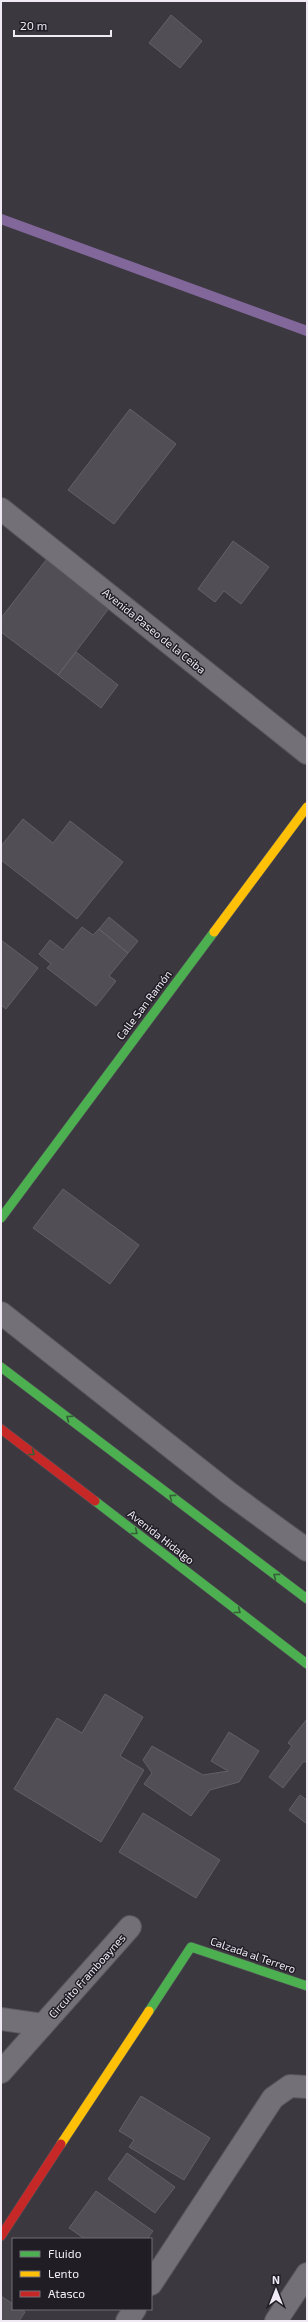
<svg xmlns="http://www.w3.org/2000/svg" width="308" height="2322" font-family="'Exo 2',sans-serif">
<rect width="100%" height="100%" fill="#3c3840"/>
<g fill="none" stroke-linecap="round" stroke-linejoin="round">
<path stroke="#81679a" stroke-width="10" d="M1 219 307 331"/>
</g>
<path fill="#514e55" stroke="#646067" d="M171 15 202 41 180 68 149 43Z
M130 409 176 444 114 524 68 490Z
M233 541 269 567 241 604 224 591 215 602 198 589Z
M50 555 113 603 58 675 1 632V618Z
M76 652 118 685 101 708 58 675Z
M23 819 53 843 70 821 123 862 77 919 1 860V846Z
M109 917 138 941 128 953 99 929Z
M82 927 93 935 99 929 128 953 109 976 116 981 96 1006 47 968 51 964 39 954 50 940 63 950Z
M1 940 38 968 6 1009 1 1005Z
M63 1189 139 1245 110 1284 33 1228Z
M105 1694 143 1717 120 1756 144 1770 101 1842 14 1789 57 1718 82 1733Z
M307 1719V1763L304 1761 283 1788 269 1777 292 1746 288 1743Z
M229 1732 259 1751 239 1782 210 1790 191 1816 144 1784 152 1773 143 1760 152 1746 203 1775 228 1771 211 1761Z
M300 1795 307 1800V1824L289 1810Z
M143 1813 220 1860 196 1898 119 1852Z
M141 2096 210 2138 184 2180 129 2147 134 2140 119 2131Z
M127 2153 175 2187 155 2213 108 2179Z
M96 2191 153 2231 147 2239H85L69 2228Z
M1 2296 13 2304V2309H20L25 2312 19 2321H1Z"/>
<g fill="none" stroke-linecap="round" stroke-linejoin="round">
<defs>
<path id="street" d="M1 509 307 753
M1 1313 229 1493 307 1550
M1 2019 43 2025
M1 2072 130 1927
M151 2284 273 2098 290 2086 307 2087
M127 2321 135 2309
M276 2321 307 2274"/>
<path id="fast" d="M1 1218 214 932
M1 1367 307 1599
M95 1501 307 1664
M149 2011 191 1947 307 1986"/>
<path id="slow" d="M214 932 307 807
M61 2144 149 2011"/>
<path id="jam" d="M1 1429 95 1501
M1 2236 61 2144"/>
</defs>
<use href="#street" stroke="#58555c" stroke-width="24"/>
<use href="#fast" stroke="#58555c" stroke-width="10"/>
<use href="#slow" stroke="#58555c" stroke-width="10"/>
<use href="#jam" stroke="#58555c" stroke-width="10"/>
<use href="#street" stroke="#737077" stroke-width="22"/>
<use href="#fast" stroke="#4caf50" stroke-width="9"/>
<use href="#slow" stroke="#ffc107" stroke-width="9"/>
<use href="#jam" stroke="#c62828" stroke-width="9"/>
</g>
<defs><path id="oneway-chevron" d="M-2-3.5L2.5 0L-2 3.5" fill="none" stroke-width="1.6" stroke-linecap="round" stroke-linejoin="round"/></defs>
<g stroke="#345f38">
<use href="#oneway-chevron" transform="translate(69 1418) rotate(-143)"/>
<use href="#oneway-chevron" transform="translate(32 1453) rotate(38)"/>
<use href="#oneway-chevron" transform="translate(172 1497) rotate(-143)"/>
<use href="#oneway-chevron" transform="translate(135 1532) rotate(38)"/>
<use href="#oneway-chevron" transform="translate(276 1576) rotate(-143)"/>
<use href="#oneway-chevron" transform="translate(238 1611) rotate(38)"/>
</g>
<g text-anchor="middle" stroke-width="3" stroke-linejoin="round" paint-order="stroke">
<g font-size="11" fill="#efeaf4" stroke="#211d25">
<text transform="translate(154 631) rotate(39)" y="4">Avenida Paseo de la Ceiba</text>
<text transform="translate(144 1005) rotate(-53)" y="4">Calle San Ramón</text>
<text transform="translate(161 1537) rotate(38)" y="4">Avenida Hidalgo</text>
<text transform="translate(253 1955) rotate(19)" y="4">Calzada al Terrero</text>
<text transform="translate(87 1976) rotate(-48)" y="4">Circuito Framboaynes</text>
</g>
</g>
<rect width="308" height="2322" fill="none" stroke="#efeaf4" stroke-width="4"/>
<rect x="12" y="2238" width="140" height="72" fill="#211d25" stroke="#736f78"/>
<rect x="20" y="2251" width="20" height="6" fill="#4caf50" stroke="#736f78"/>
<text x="48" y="2258" font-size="12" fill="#efeaf4">Fluido</text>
<rect x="20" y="2271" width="20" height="6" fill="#ffc107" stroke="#736f78"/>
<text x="48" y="2278" font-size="12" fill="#efeaf4">Lento</text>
<rect x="20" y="2291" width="20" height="6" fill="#c62828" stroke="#736f78"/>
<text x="48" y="2298" font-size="12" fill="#efeaf4">Atasco</text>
<g transform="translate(276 2290)" stroke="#211d25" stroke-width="3" paint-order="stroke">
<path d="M0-3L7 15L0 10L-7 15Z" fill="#efeaf4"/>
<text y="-6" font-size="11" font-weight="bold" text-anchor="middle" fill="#efeaf4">N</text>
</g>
<path d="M14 30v6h97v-6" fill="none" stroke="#efeaf4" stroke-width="2"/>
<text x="20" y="30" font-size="12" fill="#efeaf4" stroke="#211d25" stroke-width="3" paint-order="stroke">20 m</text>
</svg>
